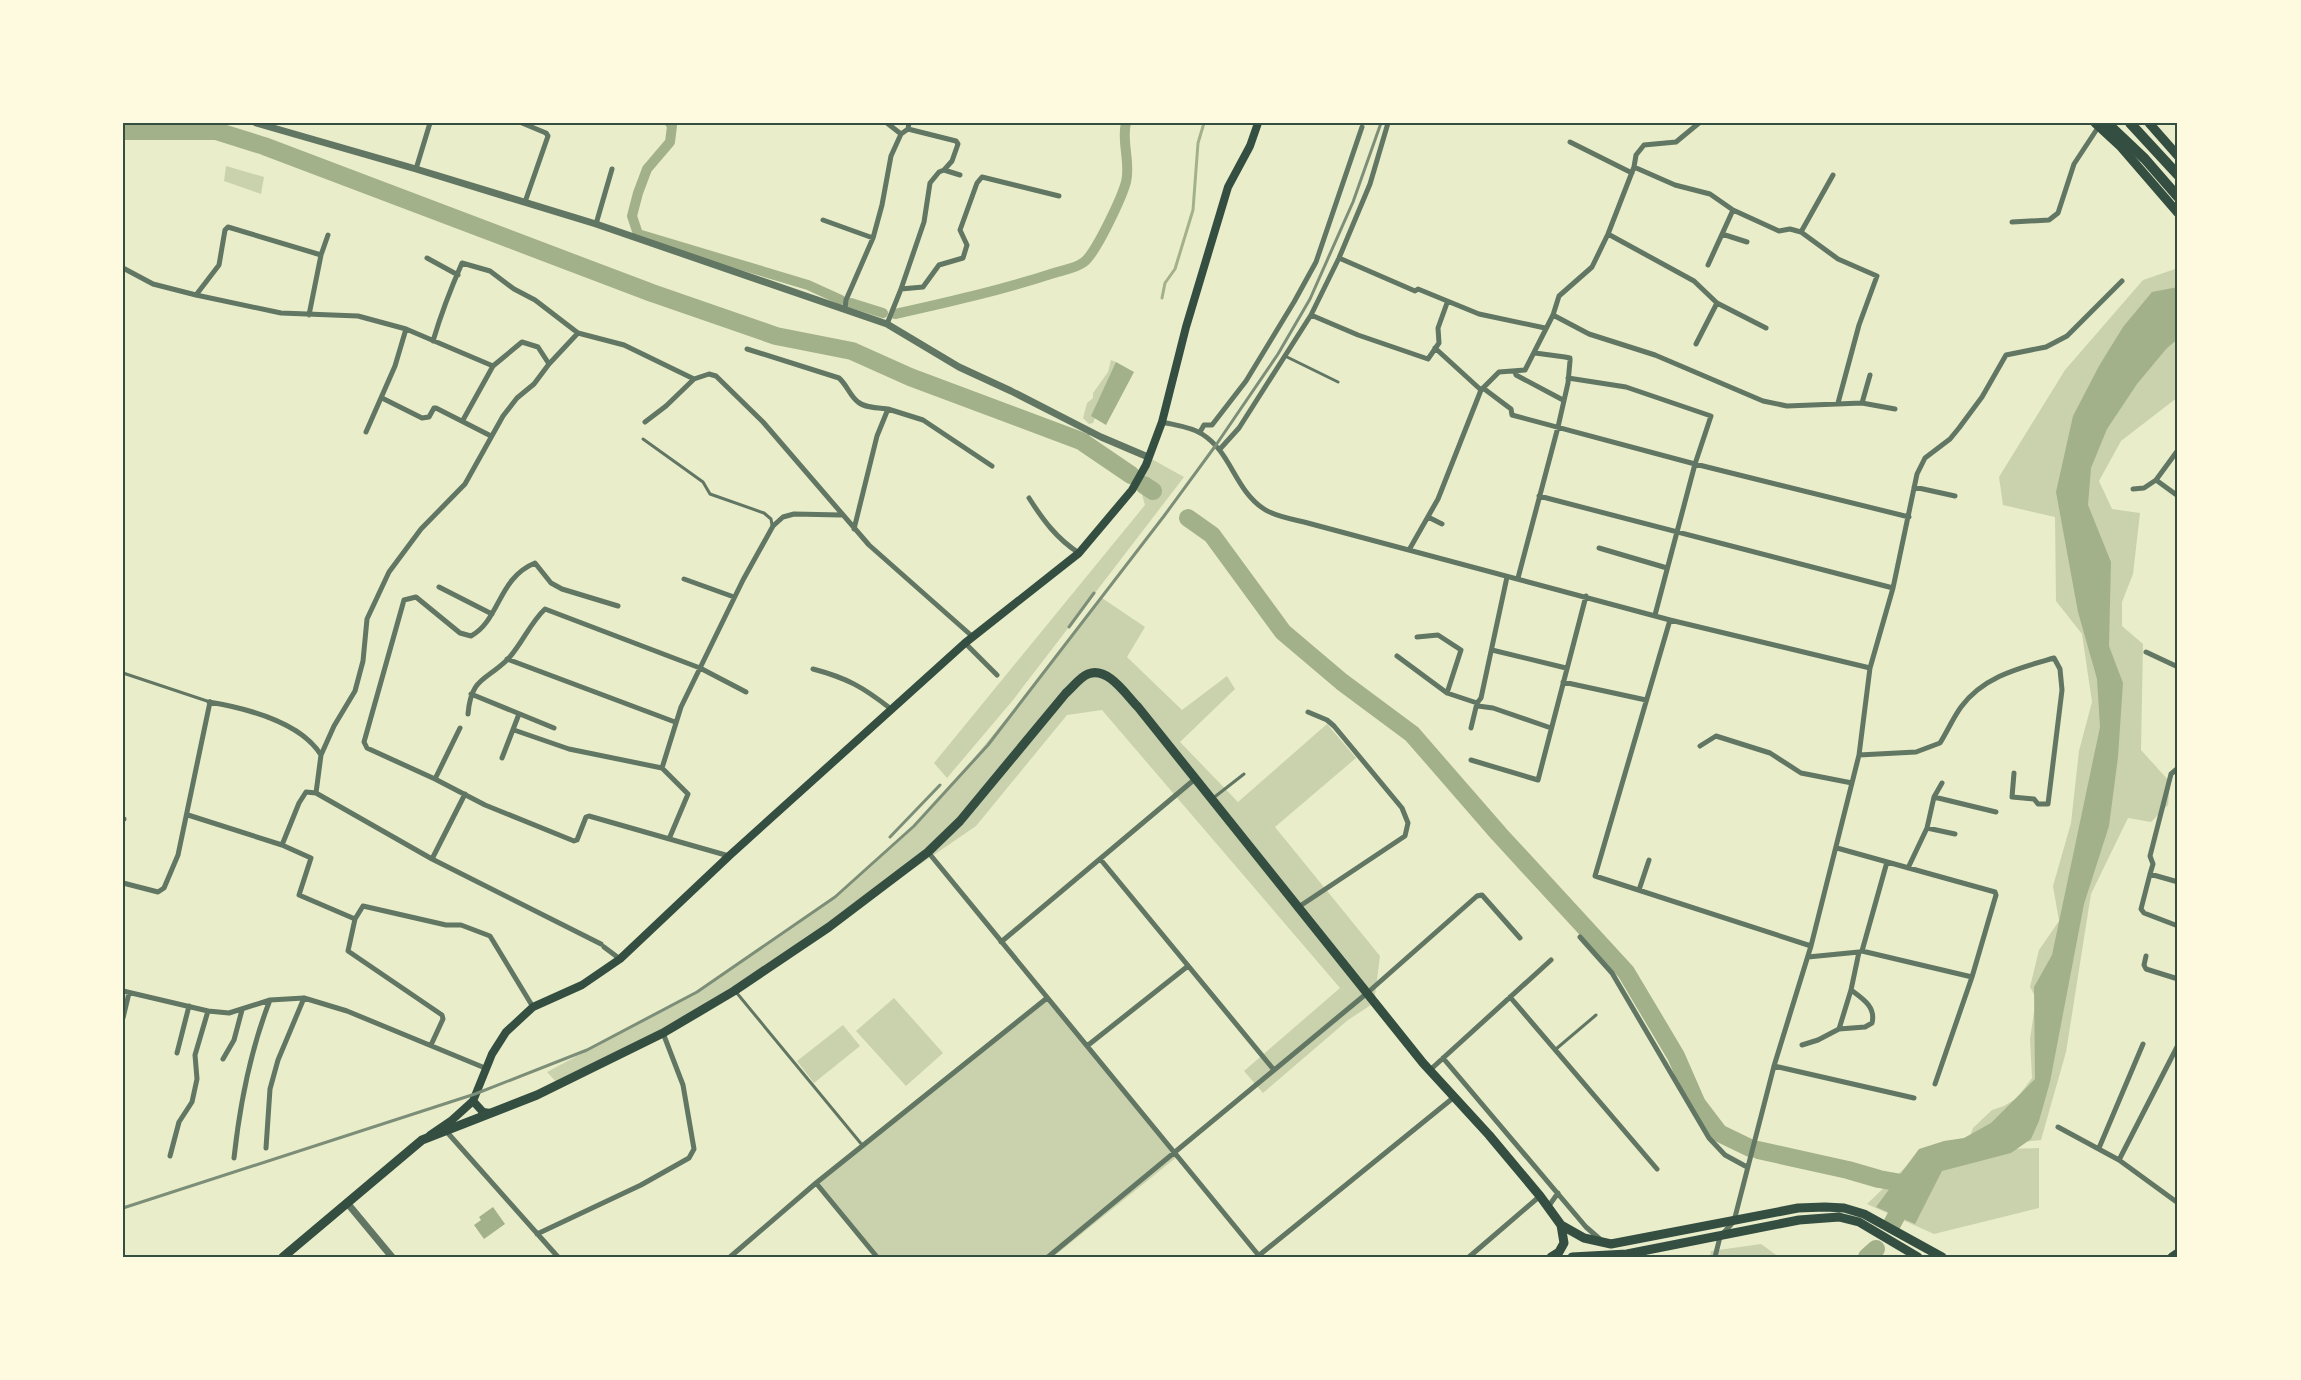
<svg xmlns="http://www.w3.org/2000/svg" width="2301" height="1380" font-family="'Sofia Sans Condensed',sans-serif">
<rect width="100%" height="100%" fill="#e9edc9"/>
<path fill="#cad2ad" d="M226 166 264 177 261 194 224 181Z
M2178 268V397L2121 441 2099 481 2112 509 2140 513 2133 574 2122 602V626L2143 644 2141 750 2170 782 2168 805 2151 822 2128 818 2091 894 2066 1052 2041 1140 1984 1147 1970 1136 1973 1128 1992 1110 2004 1106 2017 1098 2032 1078 2030 1039 2036 998 2030 987 2039 950 2059 921 2053 886 2071 823 2079 751 2092 702 2082 634 2056 601 2055 517 2003 505 1999 477 2065 370 2143 280Z
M1111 360 1116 362V367L1093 423 1089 424 1083 418 1087 403 1093 398V393L1108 372Z
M1148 457 1184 477 1013 700 947 778 934 763 1145 505 1138 481Z
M1102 598 1145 627 1127 657 1182 710 1227 676 1235 689 1180 742 1238 802 1327 724 1356 758 1275 827 1380 956 1374 1003 1348 1020 1263 1093 1244 1071 1340 988 1102 710 1067 715 976 826 738 989 559 1085 547 1072 697 992 835 897 917 823 961 774 1042 675Z
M894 998 943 1053 906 1086 856 1031Z
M1047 998 1178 1156 1053 1257H877L816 1183Z
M843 1025 860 1046 814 1083 797 1061Z
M2039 1148V1208L1934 1234 1867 1204 1918 1155 1961 1150Z
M1761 1244 1779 1257H1710L1711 1251Z"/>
<path fill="#a3b18a" d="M2178 287V339L2167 348 2137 384 2107 429 2091 468 2088 505 2111 562 2109 646 2123 683 2118 757 2109 826 2084 904 2050 1082 2039 1121 2031 1139 2011 1153 1942 1171 1915 1224 1876 1207 1919 1149 1944 1141 1964 1138 1991 1123 2035 1079 2034 987 2052 955 2100 727 2097 679 2078 612 2056 492 2073 416 2099 366 2123 327 2152 292Z
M1116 362 1134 372 1106 425 1091 416Z
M493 1207 505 1224 484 1239 474 1225 481 1220 479 1217Z"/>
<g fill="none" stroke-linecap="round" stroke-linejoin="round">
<path stroke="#a3b18a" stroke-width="3" d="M1162 298 1165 283 1175 269 1193 210 1198 143 1204 123
M1081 441 1088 435"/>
<path stroke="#a3b18a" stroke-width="10" d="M670 123 672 126 670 142 647 169 638 193 632 216 638 234 808 285 841 300
M851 303 883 313
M895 314C949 302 1002 290 1054 273 1063 270 1077 268 1084 262 1096 253 1122 197 1126 182 1131 162 1121 142 1126 123"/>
<path stroke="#a3b18a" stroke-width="18" d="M123 131H216L264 146 652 293 776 336 852 351 910 377 1081 441 1131 475
M1144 485 1153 491
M1188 518 1212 535 1283 632 1342 682 1412 734 1499 834 1626 972 1676 1056 1697 1104 1719 1133 1750 1148
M1758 1150 1848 1170 1879 1179 1913 1185
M1892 1224 1907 1196
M1867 1257 1876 1249"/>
<path stroke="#617663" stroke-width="3" d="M1285 356 1338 382
M643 439 703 482 710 494 764 513 771 519 772 525
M123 673 207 701
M1212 799 1244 774
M736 992 863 1146
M1556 1049 1596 1015"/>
<path stroke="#617663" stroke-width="5" d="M522 123 546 133 548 136 525 202
M887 123 901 134
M908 129 956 141 958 144 952 161 944 170 960 175
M1570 142 1632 173
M1634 167 1675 185 1710 194 1733 210 1779 231 1790 229 1801 232 1838 259 1877 276 1859 325 1838 403
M416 169 430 123
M823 220 873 238
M2012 222 2049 220 2058 213 2074 164 2099 126
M596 224 612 169
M1801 232 1833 175
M1608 234 1694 281 1717 303 1766 328
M1722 234 1747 242
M427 258 458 275
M1339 258 1415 291 1418 289 1479 314 1545 328
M1708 265 1733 210
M123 268 153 284 196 295 281 313 358 316 406 329 493 366 522 342 538 347 549 364 578 333 624 345 694 379 709 374 716 376 763 422 869 545 973 637
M901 289 924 222 930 183 939 172 944 170
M196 295 219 265 225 230 228 227 321 255
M845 309 846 300 873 238 882 205 891 156 901 134 908 129 909 123
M309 315 321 255 328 235
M1311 315 1358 335 1428 359 1439 343 1438 328 1447 303
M1553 315 1589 334 1655 355 1763 401 1787 406 1862 403 1895 409
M887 324 901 289 923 287 939 265 963 258 967 245 960 230 977 183 982 177 1059 196
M433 341C441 314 451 288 462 263L490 271 514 289 535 300 578 333
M1696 344 1717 303
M1435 348 1481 390
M747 349 839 378C847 385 850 396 858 402 865 408 878 408 888 409
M549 364 534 384 517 398 503 416 465 484 421 529 389 572 367 619 363 661 355 691 334 726 321 755 316 793 432 859 601 944
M1515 372 1516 375 1563 400
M1568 378 1626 387 1711 416 1695 464 1655 615
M1483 388 1511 409 1512 415 1695 464 1909 517
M382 398 422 418 429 417 434 408H436L491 436
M1862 403 1870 375
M463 420 493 366
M645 422 666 406 694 379
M1162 422C1174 425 1192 427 1202 434 1232 453 1234 489 1264 509 1274 516 1291 519 1304 522L1670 620 1870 668
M366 432 395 366 406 329
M1200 432 1204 425H1212L1246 381 1294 302 1316 262 1362 127
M1220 449 1239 428 1311 315 1339 258 1370 184 1388 123
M2178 450 2156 480 2178 496
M1914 487 1955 496
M2133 489 2144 488 2156 480
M1539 496 1893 588
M1029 498C1043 520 1057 539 1079 553
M1428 517 1442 524
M854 529 877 436 888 409 923 420 992 466
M1599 548 1667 568
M1409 550 1438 499 1481 390 1499 372 1525 370 1553 315 1559 296 1592 267 1608 234 1634 167 1636 155 1644 145 1676 142 1699 123
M1518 578 1558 427 1568 383 1570 361V358L1565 357 1535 353
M684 579 734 597
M439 587 492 614
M618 606 562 589 551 583 535 563C498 578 500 620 471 636L460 633 416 597 404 600 364 742 367 748 435 779 485 805 574 841 577 840 586 817 589 816 729 856
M1670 620 1595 876 1811 946
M1417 637 1438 635 1461 650 1447 693
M965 643 997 675
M1492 650 1566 668
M2146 652 2178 667
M1397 656 1447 693 1477 703
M507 659 675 722
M813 669C847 678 863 687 891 709
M1563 682 1646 700
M471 694 554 728
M209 702C245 708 301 722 321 755
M1478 706 1493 708 1551 728
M468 714C471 677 486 681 508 659 522 644 530 623 545 609L700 668 746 692
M1471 728 1477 703 1481 698 1507 577
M514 730 569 749 662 768 688 794 669 839
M1700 746 1716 736 1770 753 1801 773 1852 783
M1859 755 1916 752 1940 743C1947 732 1953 718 1961 707 1984 676 2020 668 2054 658L2060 669 2062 690 2048 804H2038L2034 799 2012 797 2014 773
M502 758 519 714
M1471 760 1538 780 1586 596
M662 768 681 707 743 580 773 526 783 517 794 514 841 515
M435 779 460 728
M1934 797 1996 812
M188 815 282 845 311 858 299 895 355 919 363 906 446 925H461L490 936 533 1007
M123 819H124
M1927 828 1934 797 1942 783
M282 845 299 803 306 792 316 793
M1837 848 1995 892 1996 895 1972 977 1935 1084
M928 852 1260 1257
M432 859 465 794
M1101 860 1274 1070
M1908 868 1927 828 1955 834
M2150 874 2153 864 2150 856 2171 774 2178 768
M2178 882 2150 874 2141 909 2144 913 2178 926
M123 883 158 892 164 888 178 855 210 702
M1639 890 1649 860
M1297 908 1405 836 1408 823 1402 808 1334 726 1327 720 1308 712
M355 919 348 951 442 1015 443 1019 431 1045
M1580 937 1612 973 1709 1138 1725 1155 1747 1167
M1001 942 1195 779
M604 947 620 959
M1862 951 1972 977
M2146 956 2144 965 2146 969 2178 979
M1808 957 1859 952
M123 991 208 1011 229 1013 270 1000 304 998 347 1011 485 1068
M1510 997 1657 1169
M123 1018 129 993
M1839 1029 1865 1027 1872 1023C1876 1007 1863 999 1851 990
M1802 1045 1818 1040 1839 1029 1851 990 1859 952 1862 951 1887 862
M1087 1046 1188 966
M177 1053 189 1006
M1443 1058 1586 1227 1601 1240
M223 1059 234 1040 242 1010
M1774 1066 1914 1098
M1430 1070 1551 960
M2058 1127 2119 1160 2178 1203
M446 1131 558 1257
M266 1148 270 1089 278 1060 304 998
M2099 1148 2143 1044
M170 1156 179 1122 192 1102 197 1079 195 1055 208 1011
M234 1158C240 1103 250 1051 270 1000
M2119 1160 2178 1045
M816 1183 877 1257
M1548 1207 1558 1193
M537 1234 641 1185 689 1158 694 1149 683 1085 663 1033
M730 1257 816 1183 1047 998
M1048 1257 1366 994 1477 896 1482 895 1520 938
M1257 1257 1453 1098
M1469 1257 1540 1196
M1715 1257 1720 1237 1734 1221 1774 1066 1811 946 1859 755 1870 668 1893 588 1917 474 1925 458 1950 439 1959 428 1982 397 2006 355 2046 347 2067 336 2122 281"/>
<path stroke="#617663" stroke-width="7" d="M256 123 416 169 596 224 887 324 959 367 1011 391 1101 437 1148 457
M348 1204 392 1257"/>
<path stroke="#344e41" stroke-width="8" d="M473 1101 483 1112 491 1113
M430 1135 452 1120 473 1101 492 1054 506 1032 533 1007 582 985 620 959 729 856 965 643 1079 553 1132 490 1146 465 1162 422 1186 327 1228 187 1250 146 1258 123"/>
<path stroke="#344e41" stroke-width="9" d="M283 1257 422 1140 537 1095 663 1033 734 991 829 927 928 852 960 821 1066 693C1073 687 1080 677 1088 674 1108 666 1126 695 1138 707L1423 1063 1489 1135 1540 1196 1561 1225 1584 1238 1611 1244 1798 1208 1825 1207 1844 1208 1864 1214 1942 1257
M1551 1257 1559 1252 1564 1243 1561 1225
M1572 1257 1627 1254 1799 1220 1839 1217 1859 1222 1918 1257
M2172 1257 2178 1253"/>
<path stroke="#344e41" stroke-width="9" d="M2095 123 2121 147 2178 213
M2149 123 2178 156"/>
<path stroke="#344e41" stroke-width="10" d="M2107 123 2145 159 2178 197
M2130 123 2178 175"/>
<path stroke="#7c8e77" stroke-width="3" d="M1069 627 1094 593
M890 837 940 785
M123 1208 475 1094 587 1050 697 992 835 897 914 826 988 745 1164 516 1216 445 1278 354 1310 299 1353 202 1381 123"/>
</g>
<rect width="2301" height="1380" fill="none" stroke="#fefae0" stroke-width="249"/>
<rect x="124" y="124" width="2052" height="1132" fill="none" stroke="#344e41" stroke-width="2"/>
</svg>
